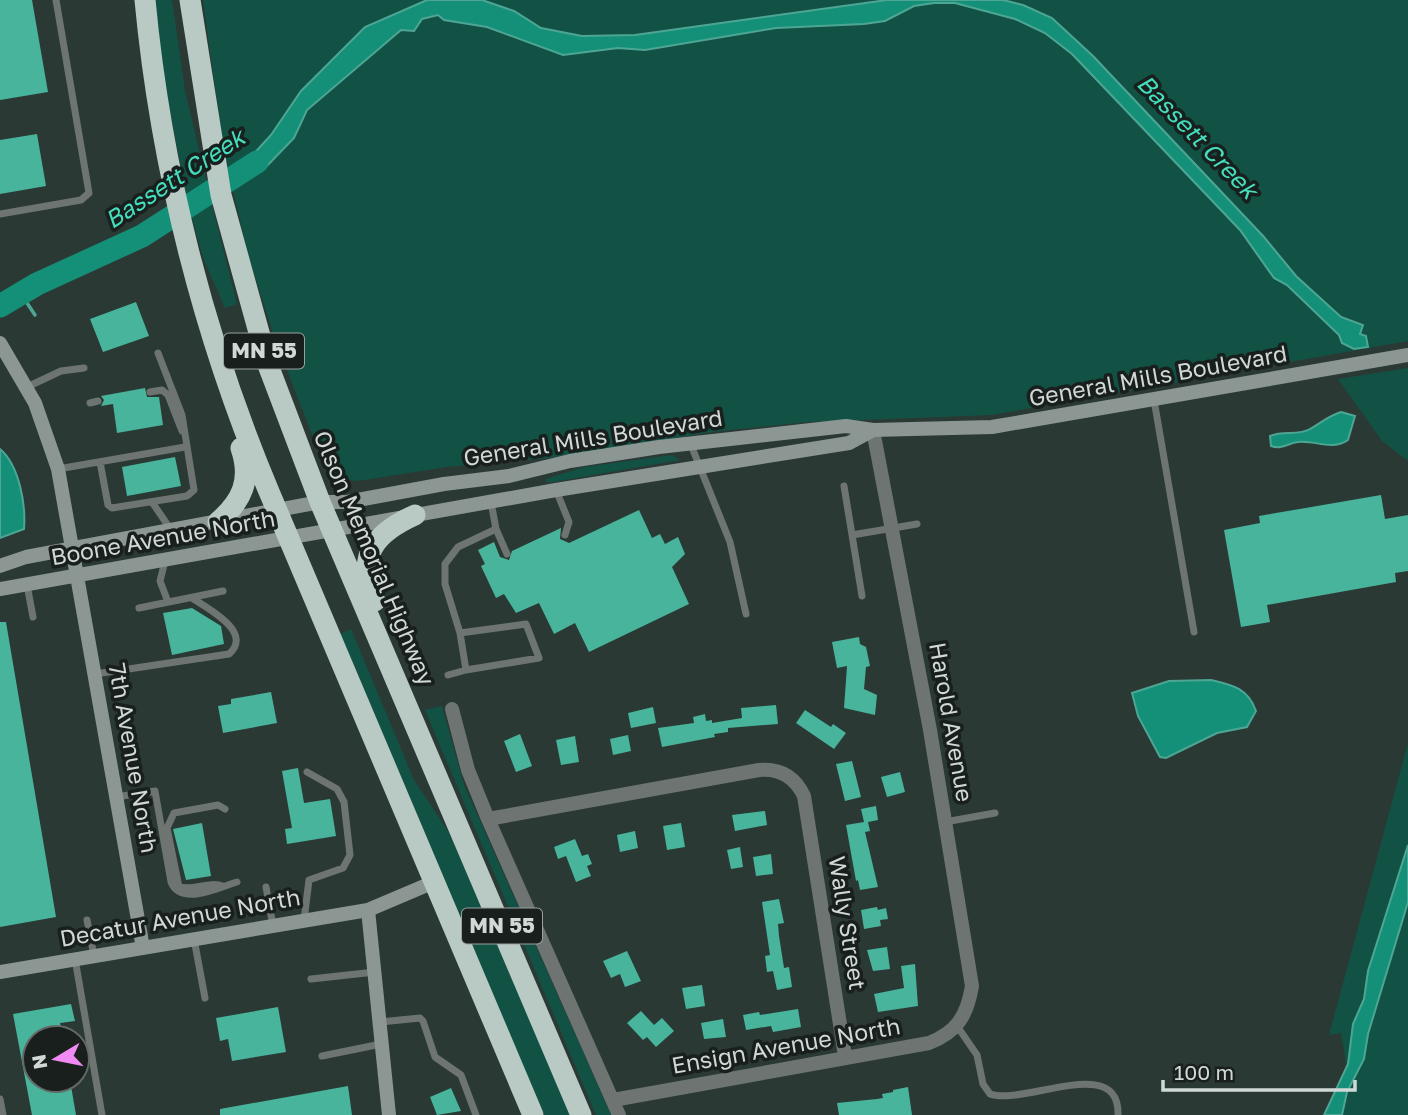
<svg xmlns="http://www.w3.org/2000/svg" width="1408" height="1115" font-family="'Golos Text',sans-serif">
<rect width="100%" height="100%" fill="#2b3935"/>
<path fill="#125245" d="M154 0H172L185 91 208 187 187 200 164 79Z
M203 0H1408V341L992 415 808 422 712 432 548 458 446 467 358 481 342 479 332 471 313 437 275 339 249 258 224 153Z
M210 197 237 304 225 308 204 260 190 211Z
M1408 368V461L1382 441 1338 379Z
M672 455 680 460 547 483 546 479 584 467Z
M351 629 414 780 450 834 570 1115H544L340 634Z
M442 706 464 785 611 1115H596L425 710Z
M1408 743V1115H1342L1350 1087 1341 1033 1329 1035Z"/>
<path fill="#159078" stroke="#4da694" stroke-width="2" d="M427 0H482L514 11 541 28 582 36 635 35 887 0H1003L1023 5 1052 18 1093 56 1264 237 1296 276 1341 317 1363 325 1360 334 1366 336 1368 347 1354 349 1342 343 1339 335 1287 285 1274 278 1240 230 1072 54 1045 33 1015 19 955 3H934L914 6 885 21 864 24 776 28 645 50 618 48 563 55 487 27 444 20 438 15 422 19 414 31 401 30 307 110 294 138 265 168 236 185 232 183 229 172 232 167 249 159 271 135 301 91 365 27Z
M1341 412 1355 416 1348 440C1332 451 1315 440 1298 442 1288 443 1282 450 1271 446L1270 436C1283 430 1298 436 1310 429 1321 423 1328 416 1341 412Z
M0 449C19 465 26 504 24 529L0 538Z
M1211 680C1232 685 1248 688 1256 711L1247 727 1217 733 1166 758 1160 757 1138 716 1132 693 1169 681Z
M1408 845V902L1368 1034 1364 1059 1347 1092 1342 1115H1324L1348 1064 1353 1024 1364 999 1368 971Z"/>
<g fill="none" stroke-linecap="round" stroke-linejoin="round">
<path stroke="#4da694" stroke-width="3.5" d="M21 294 35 315"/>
<path stroke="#159078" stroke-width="23" d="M0 306 37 284 142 236 257 162"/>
</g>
<path fill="#48b49b" d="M0 0H32L48 92 0 100Z
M37 134 46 186 0 194V140Z
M136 302 149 336 103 352 90 319Z
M145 388 147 397H159L163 425 117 433 113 404 101 406 104 400 101 396Z
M175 457 181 486 127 496 122 467Z
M1381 495 1385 519 1408 515V571L1395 573 1396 582 1267 605 1270 622 1241 627 1224 530 1260 523 1259 516Z
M639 510 652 538 660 534 665 544 678 537 685 554 672 567 689 604 589 652 575 623 554 634 539 603 516 613 504 594 496 598 481 566 485 564 478 550 494 542 500 557 509 560 512 551 561 528 560 539 569 543Z
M192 608 221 626 224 644 172 655 163 613Z
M0 622H6L56 917 0 927Z
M859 637 860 644 866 647 870 666 866 667 864 689 877 695 875 715 844 708 847 666 837 668 832 642Z
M271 692 277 723 223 733 218 706 231 704V699Z
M776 705 778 724 728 728V732L714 734 715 737 662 747 658 728 694 723 693 717 705 714 706 721 712 720V723L742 718 741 708Z
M653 707 656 723 631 728 628 713Z
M805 710 831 727 833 724 846 733 834 749 796 723Z
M520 734 532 766 516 772 504 741Z
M628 735 631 751 613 755 610 739Z
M575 736 579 762 561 765 556 740Z
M852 761 861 797 845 801 836 764Z
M298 768 304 803 330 799 336 836 287 844 285 829 292 828 282 771Z
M900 772 905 792 887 797 881 777Z
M876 806 878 820 868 822 870 831 865 832 878 887 860 890 858 880 856 881 846 825 864 822 861 809Z
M765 811 767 825 735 831 732 815Z
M202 823 211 876 186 880 173 829Z
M681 823 685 847 667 850 663 826Z
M635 831 638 848 620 852 617 835Z
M575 839 582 856 588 854 592 864 587 866 591 876 576 882 566 856 558 859 554 847Z
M740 847 743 867 731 869 727 850Z
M771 854 773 874 756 876 753 857Z
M779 899 784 923 778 924 779 936 784 968 789 967 792 987 777 990 773 971 767 972 765 956 770 955 762 902Z
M877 907 878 910 886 908 888 919 880 920 881 926 864 929 861 910Z
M887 947 890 969 873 971 867 950Z
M627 951 641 981 625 987 620 974 611 978 603 961Z
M915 964 918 1006 878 1012 874 994 904 988 901 966Z
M702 985 705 1006 686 1009 682 988Z
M71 1004 75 1021 60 1023 63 1038H35V1080H70L76 1115H32L13 1014Z
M278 1007 286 1052 232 1061 228 1039 220 1041 216 1018Z
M798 1009 801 1027 773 1032 771 1026 746 1030 743 1015 759 1012 760 1015Z
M641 1011 654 1025 662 1018 674 1031 656 1047 647 1037 643 1040 627 1023Z
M723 1019 726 1037 704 1039 701 1023Z
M348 1086 352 1115H220V1109Z
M908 1087 912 1115H839L837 1103 877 1099 883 1098 882 1094 893 1092V1090Z
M451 1088 461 1111 437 1115 430 1097Z"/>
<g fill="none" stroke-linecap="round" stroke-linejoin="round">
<path stroke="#6d7472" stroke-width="7" d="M0 214 81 200 89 193 56 0
M27 387 61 371 84 368
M150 392 162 390 168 395 182 431
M1154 400 1194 632
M90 403 98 401
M691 445 730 542 746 614
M100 462 108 505 112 508 187 496 194 490 182 415 158 353
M58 469 185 447
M844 486 862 596
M556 490 569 522 565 535
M152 502 171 530
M491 502 496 529 507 554
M852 535 917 524
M165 561 160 581 168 602
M27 585 33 617
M139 608 223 591
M460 633 526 624 539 658 466 670 460 633 445 584V564L458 547 496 529
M95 674 229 654C254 632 207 608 192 598
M448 675 466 670
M116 797 155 791 171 882C181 907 220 887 237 882
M945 822 995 813
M223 886C209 881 194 891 179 887L167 828 174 813 218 805 225 809
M266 887 273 926
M87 920 94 956
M304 920 309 880 343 868 350 855 344 802 337 789 307 772
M194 939 205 998
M75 959 102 1115
M311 979 375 972
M380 1022 420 1018 423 1021 435 1057 461 1075 476 1115
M957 1026 977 1055 983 1084 990 1094C1024 1106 1120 1053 1118 1115
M322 1056 381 1044
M0 1099 3 1115"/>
<path stroke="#6d7472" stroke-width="14" d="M452 709 468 770 488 819 619 1115
M488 819 759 770C780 768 795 777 804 796L845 1056
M613 1100 929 1043C957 1032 967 1016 972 986L930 730 873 430"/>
<path stroke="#8c9794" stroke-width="14" d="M0 343 35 403 58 469 143 948
M0 566 26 557 320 502H347L444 484 509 476 570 461 659 447 846 426 873 430 992 427 1408 355
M0 589 556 490 849 443 873 430
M368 910 389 1115
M0 972 368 910 434 882"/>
<path stroke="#b9cac5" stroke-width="21" d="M145 0C161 169 204 338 270 494L533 1115
M190 0 221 195 268 365 320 502 581 1115
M218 522C242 501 252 480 241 448
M375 601C355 556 375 533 415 515"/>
</g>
<g text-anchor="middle" stroke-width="7" stroke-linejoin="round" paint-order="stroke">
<g fill="#181f1d" stroke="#99a19e" stroke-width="2">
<rect x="224" y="333.5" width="80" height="35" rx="5"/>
<rect x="462" y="908.5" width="80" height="35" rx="5"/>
</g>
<g font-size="21" font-weight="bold" fill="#d0d9d6">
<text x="264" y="358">MN 55</text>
<text x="502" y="933">MN 55</text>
</g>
<g font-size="23" fill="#d0d9d6" stroke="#181f1d">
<text transform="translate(1158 376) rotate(-10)" y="8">General Mills Boulevard</text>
<text transform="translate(593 438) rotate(-9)" y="8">General Mills Boulevard</text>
<text transform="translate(163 538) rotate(-10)" y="8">Boone Avenue North</text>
<text transform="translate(374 558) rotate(67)" y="8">Olson Memorial Highway</text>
<text transform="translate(951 722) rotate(80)" y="8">Harold Avenue</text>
<text transform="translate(133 758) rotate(80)" y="8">7th Avenue North</text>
<text transform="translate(180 918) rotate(-10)" y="8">Decatur Avenue North</text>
<text transform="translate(847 923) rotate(81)" y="8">Wally Street</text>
<text transform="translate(786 1046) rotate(-10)" y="8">Ensign Avenue North</text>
</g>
<g font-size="24" font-style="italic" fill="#44debd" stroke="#181f1d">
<text transform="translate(1197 137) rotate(46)" y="8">Bassett Creek</text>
<text transform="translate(175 179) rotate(-33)" y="8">Bassett Creek</text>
</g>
</g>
<g transform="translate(56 1059) rotate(260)"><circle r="33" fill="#181f1d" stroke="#626967" stroke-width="2"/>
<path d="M0-5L12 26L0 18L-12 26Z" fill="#f08bf6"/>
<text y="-10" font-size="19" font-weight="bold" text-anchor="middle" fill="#d0d9d6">N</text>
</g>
<path d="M1163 1080v10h192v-10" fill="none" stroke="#d0d9d6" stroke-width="3.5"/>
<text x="1174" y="1080" font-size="21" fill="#d0d9d6" stroke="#181f1d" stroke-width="5" paint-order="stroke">100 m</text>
</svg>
